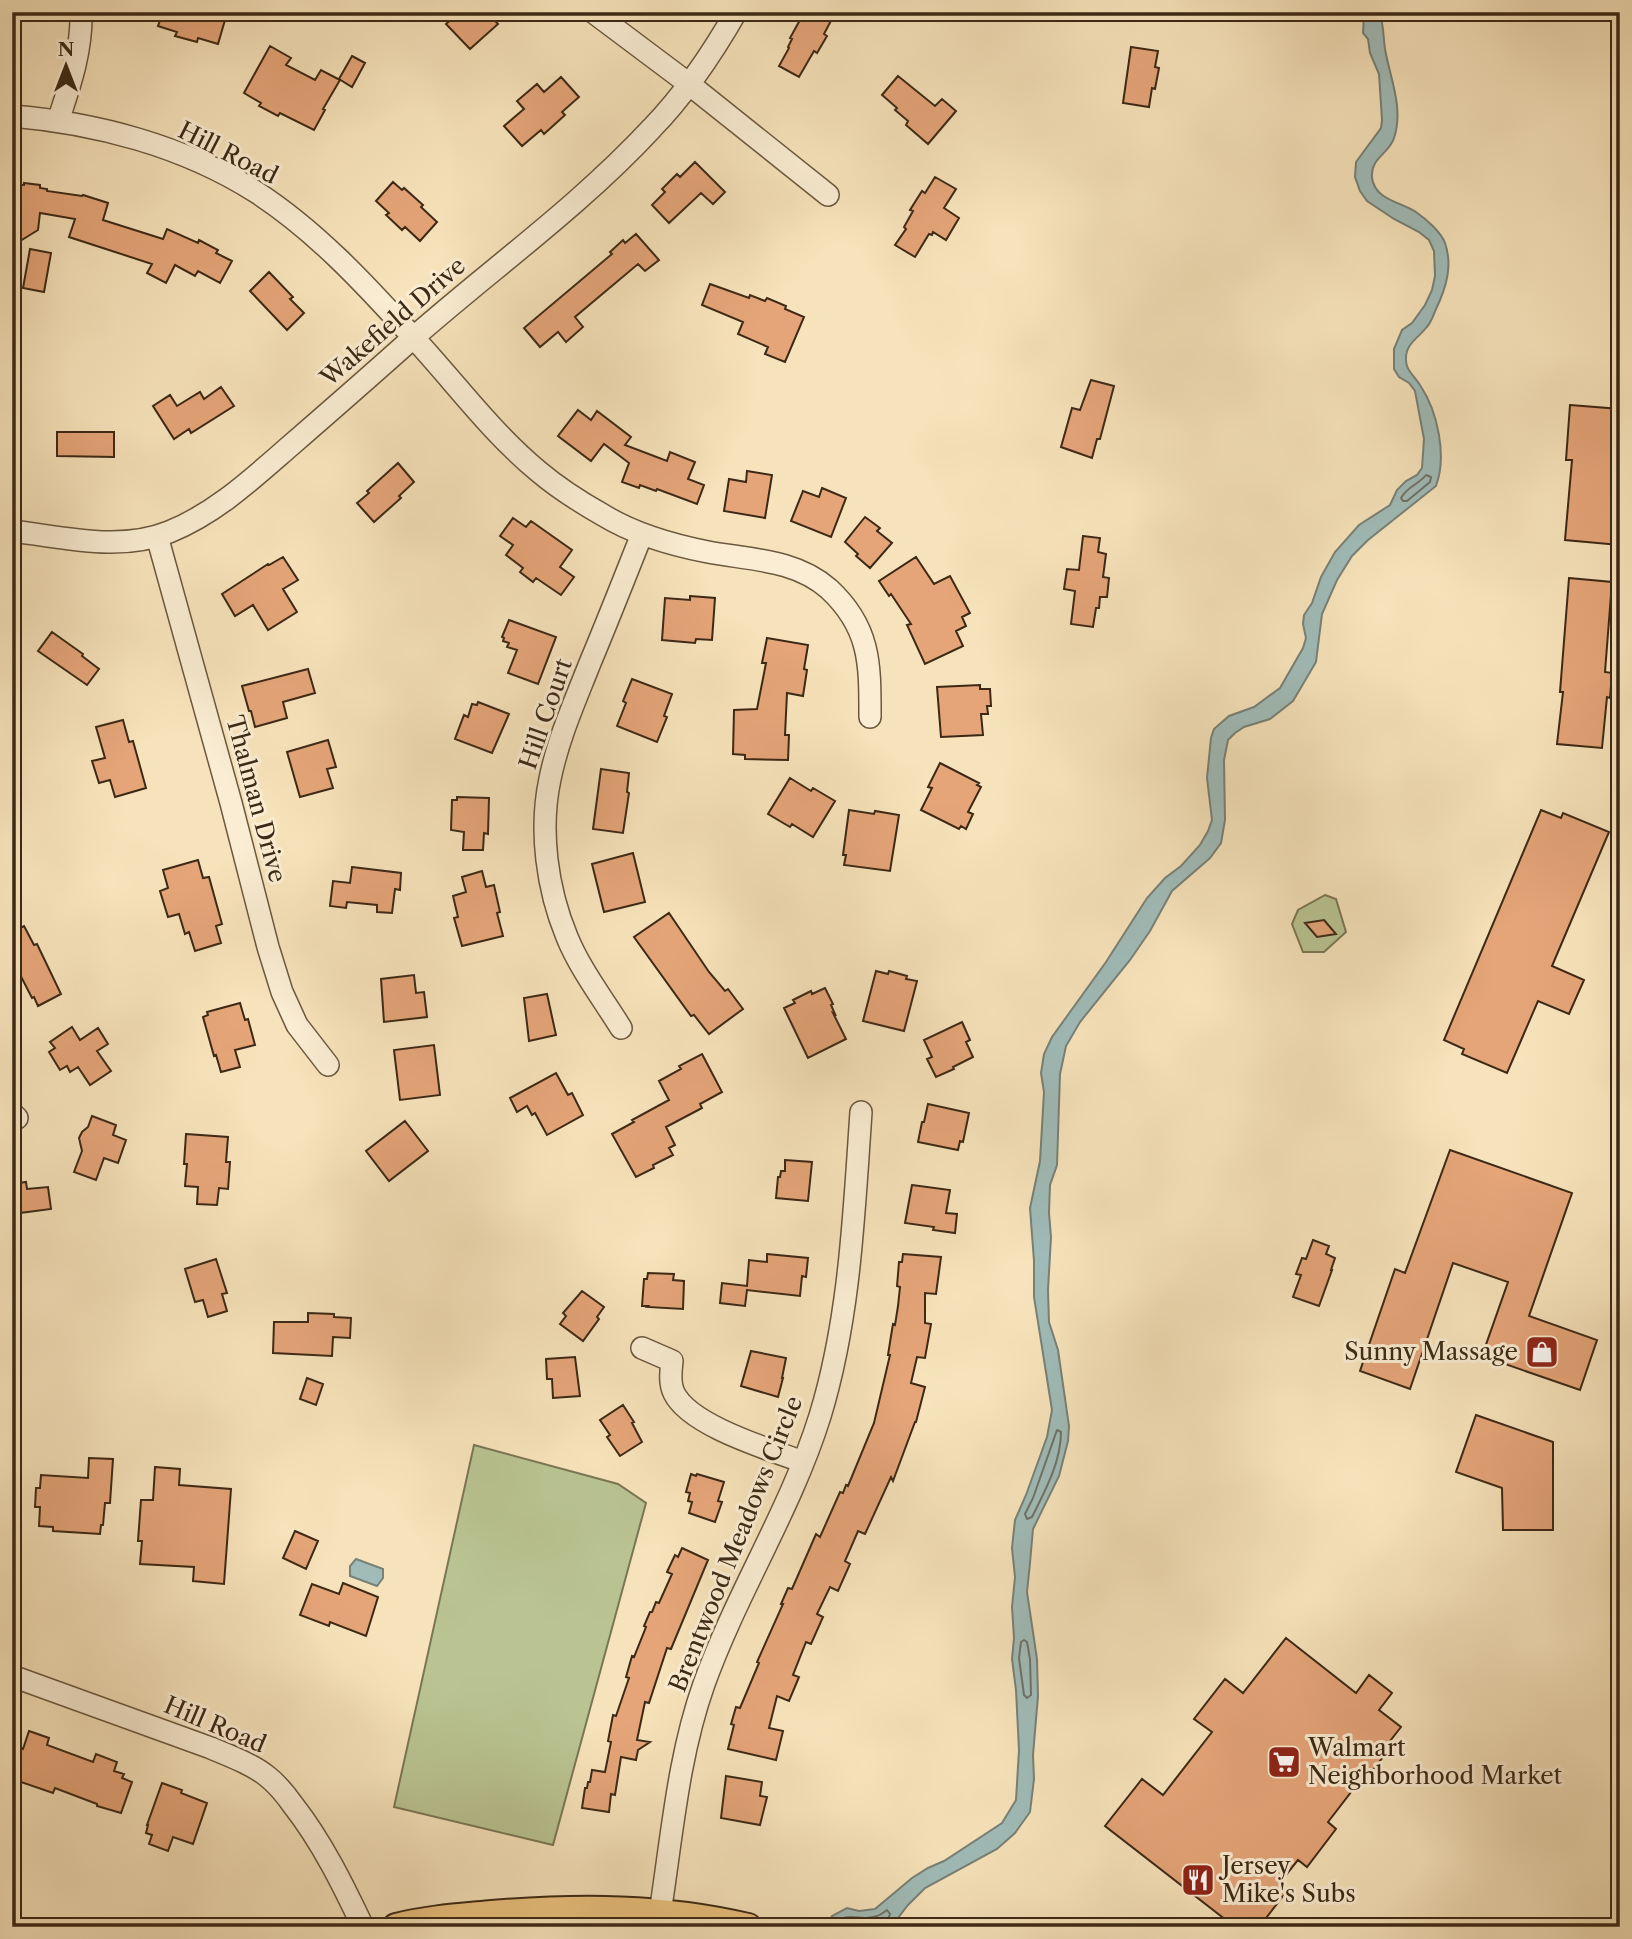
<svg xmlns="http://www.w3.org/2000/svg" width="1632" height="1939" font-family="'Libre Caslon Text',serif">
<rect width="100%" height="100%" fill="#f7e3bb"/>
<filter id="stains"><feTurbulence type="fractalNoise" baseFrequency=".00286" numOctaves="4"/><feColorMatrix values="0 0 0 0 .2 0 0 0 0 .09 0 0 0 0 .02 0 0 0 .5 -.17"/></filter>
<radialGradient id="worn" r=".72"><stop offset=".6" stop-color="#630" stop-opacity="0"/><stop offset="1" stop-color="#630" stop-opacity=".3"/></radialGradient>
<path fill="#b9c492" stroke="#7a7654" stroke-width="2" d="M1325 895 1336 899 1346 932 1324 952H1303L1292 924 1298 910Z
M474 1445 618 1484 646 1503 553 1845 394 1807Z"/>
<path fill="#a0bcb9" stroke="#788177" stroke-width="2" d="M1364 12H1379C1384 24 1383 36 1385 49 1390 78 1404 108 1394 138 1389 154 1370 158 1372 178 1375 200 1401 202 1416 212 1426 219 1441 232 1445 243 1453 266 1446 288 1436 309 1433 316 1431 323 1426 328 1418 338 1406 344 1406 358 1405 370 1414 375 1420 385 1438 412 1447 456 1436 486L1368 540 1352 556 1337 580 1322 614 1316 662 1293 701 1270 719 1244 727 1235 733 1228 740 1224 760 1225 820 1221 843 1210 858 1172 891 1150 931 1130 960 1080 1022 1066 1046 1060 1074 1057 1165 1050 1185 1049 1213 1051 1237 1048 1290 1049 1322 1058 1350 1069 1426 1068 1441 1059 1476 1033 1529 1030 1563 1027 1592 1037 1659 1038 1696 1033 1755 1034 1779 1030 1812 1015 1833 997 1849 925 1888 908 1905 891 1927H825L832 1916 847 1908 859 1911 875 1909 912 1878 928 1868 944 1861 1002 1823 1016 1800 1019 1750 1016 1690 1012 1659 1014 1638 1012 1607 1015 1577 1012 1548 1015 1520 1026 1495 1047 1437 1052 1410 1034 1297V1261L1030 1208 1040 1161 1044 1092 1041 1073 1044 1054 1052 1037 1106 962 1147 898 1165 878 1181 866 1200 845 1208 831 1212 820 1207 778 1211 738 1214 729 1229 716 1254 707 1280 688 1303 648 1306 638 1303 624 1304 615 1312 603 1321 577 1335 552 1359 525 1390 505 1397 490 1406 481 1417 475 1422 468 1424 439 1415 391 1409 383 1399 377 1394 369V349L1402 330 1412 323 1425 305 1432 290 1435 276 1434 251 1429 240 1419 232 1394 219 1367 201 1360 191 1355 177 1356 162 1381 128 1382 120 1379 74 1370 53 1368 39 1363 33Z
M356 1559 383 1569V1578L377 1586 350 1576V1566Z"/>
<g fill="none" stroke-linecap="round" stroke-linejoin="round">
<path stroke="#6e7267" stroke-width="2" d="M1426 475 1431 477 1430 482 1407 501H1403L1401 498C1407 487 1419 484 1426 475Z
M1057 1430 1061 1432C1061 1462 1045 1491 1032 1517L1027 1519 1025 1514 1033 1498Z
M1024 1640 1027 1642 1030 1659 1031 1695 1027 1698 1024 1695 1019 1658 1021 1642Z
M834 1927C846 1908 860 1923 877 1916 881 1915 884 1912 887 1910L890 1914 885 1927"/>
</g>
<path fill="#e5a579" stroke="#3c2915" stroke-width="2" d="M163 12H211L210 16 225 20 218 44 198 38 197 42 175 36 177 32 158 26Z
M459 12H487L498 24 470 49 446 24Z
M808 12H824L833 17 824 34 827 36 817 53 814 51 799 77 779 66 789 48 788 47 792 39 790 38 800 20 803 21Z
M270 46 291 58 286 65 315 80 321 70 340 80 323 109 325 110 314 130 280 113 278 116 259 106 261 103 244 93Z
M1131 47 1158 51 1155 67 1159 68 1155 89 1152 88 1149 107 1123 103Z
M352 56 365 63 352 87 339 79Z
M898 76 935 106 942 99 956 111 928 144 906 125 908 121 895 110 897 108 882 95Z
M561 77 579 97 562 112 565 115 544 134 541 130 522 146 504 126 524 109 517 101 537 84 544 92Z
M695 162 725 192 713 204 701 193 669 223 652 205 665 192 662 189 677 174 680 177Z
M935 177 956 189 944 208 959 218 946 240 933 232 932 235 929 234 915 257 895 245 906 229 904 227 913 211 910 210 922 191 925 193Z
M393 182 402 190 404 188 423 205 421 207 437 222 420 241 405 227 402 230 386 215 389 213 376 201Z
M24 183 40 185V188L47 189V191L82 196 83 195 108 203 103 220 163 239 167 229 198 243 199 240 218 250 216 253 232 261 220 283 198 271 195 276 175 265 166 283 147 273 152 264 69 237 75 219 40 213 38 230 12 246V184L24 185Z
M636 234 659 260 645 271 638 264 575 317 583 327 566 342 558 332 540 347 524 328 612 254 610 252 623 240 625 243Z
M30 249 51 253 44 292 23 288Z
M269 272 293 297 290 299 304 313 287 330 250 291Z
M710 284 749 298 750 295 765 301 767 298 786 306 785 309 804 317 785 362 765 354 768 347 738 334 743 322 702 305Z
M1091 380 1114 386 1100 439H1097L1092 458 1061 447 1072 408 1080 410Z
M221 387 234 406 191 433 189 429 174 439 153 406 170 395 177 406 200 392 204 399Z
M1570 405 1620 409 1619 545 1565 540 1572 460H1566Z
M578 410 591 420 597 411 631 437 625 445 667 461 670 452 695 462 688 479 704 485 697 504 657 489 656 491 640 485 639 488 622 482 629 463 604 444 591 461 558 436Z
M57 432H114V457L57 456Z
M398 463 414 482 399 496 401 498 374 522 357 503 369 493 367 491Z
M747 471 772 475 765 518 724 511 729 479 746 482Z
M822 488 846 498 831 537 791 521 803 491 819 497Z
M865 517 880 528 877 531 892 543 870 568 856 556 858 554 845 542Z
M513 518 526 527 531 521 572 550 560 567 574 577 561 595 536 578 533 582 520 572 523 568 506 555 513 545 500 536Z
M1083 536 1100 538 1098 552 1106 554 1103 577 1109 578 1107 597H1100L1099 608H1096L1093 627 1071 624 1075 591 1064 589 1067 569 1079 570Z
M283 557 298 580 283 589 297 612 268 630 253 605 235 616 222 594 268 564 269 565Z
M916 557 934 584 950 576 970 613 962 617 966 626 956 631 963 646 925 664 907 625 911 624 891 594 889 596 879 581Z
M1569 578 1612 582 1605 672 1612 673 1610 698 1607 697 1602 748 1557 744 1563 692H1560Z
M690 596 715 598 712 640 696 639 695 643 662 640 665 598 690 600Z
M509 620 556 637 538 684 508 673 517 650 507 647 509 643 503 641 504 638 502 637Z
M52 632 83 654 82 656 99 669 87 685 38 651Z
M767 638 808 645 804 669 807 670 803 696 787 693 785 735H789L788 760 745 759V755L733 754 734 710 757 709 766 663H762Z
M308 669 315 693 283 702 287 718 255 727 251 711H249L242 686Z
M632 679 672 694 664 716 667 717 657 742 617 726 626 703 623 701Z
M980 685V689H990L991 706H987L988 714H981L983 735 941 737 937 687Z
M478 702 509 714 492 753 455 739 464 715 468 717 472 704 477 705Z
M123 720 129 742 133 741 146 788 115 797 110 780 99 783 92 761 105 758 96 727Z
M328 740 336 767 327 769 333 788 300 797 287 752Z
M940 763 979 783 977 785 981 787 968 812 973 814 966 829 961 826 959 829 921 810 932 788 928 787Z
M601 769 629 773 627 792 629 793 623 833 593 829Z
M790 778 811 791 813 788 835 801 813 837 792 824 790 827 768 814Z
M457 797 489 798 488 834 484 833 483 850H463L464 832 451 830 452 800H457Z
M849 810 874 814 875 811 899 815 890 871 844 865 846 855H843Z
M1541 810 1561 818 1563 813 1609 832 1552 966 1584 980 1569 1014 1538 1001 1507 1073 1462 1054 1464 1049 1444 1040Z
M633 853 645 902 604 912 592 864Z
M198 860 203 878 209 877 222 924 216 926 221 943 195 951 189 932 185 934 179 914 168 917 160 891 168 888 163 870Z
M352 867 401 873 400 890 395 889 392 913 377 912V905L347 902 346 908 330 906 333 881 350 883Z
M482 871 486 887 494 885 500 912 497 913 503 936 462 946 454 918 458 917 453 896 466 892 462 877Z
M669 913 709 972 725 991 728 989 743 1009 709 1034 694 1015 691 1016 634 937Z
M1324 920 1336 934 1317 937 1305 923Z
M24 926 34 945 37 944 61 994 38 1006 34 997 32 998 12 959V932Z
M876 971 888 974 889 971 907 976 906 979 917 981 904 1031 863 1021Z
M414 975 416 993 424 992 427 1017 384 1022 381 979Z
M825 988 833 1004 831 1005 835 1014 833 1013 846 1039 808 1058 784 1008 795 1003 793 1000 811 991 812 994Z
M547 994 556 1035 529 1041 524 998Z
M240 1003 245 1020 248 1019 255 1045 235 1050 240 1067 221 1072 216 1055 214 1056 203 1017 208 1015 207 1012Z
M962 1022 970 1040 966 1042 973 1057 953 1067 954 1069 936 1077 927 1059 932 1057 924 1040Z
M72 1027 80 1040 98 1028 108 1044 97 1051 111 1071 90 1085 78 1067 70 1072 67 1066 60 1070 49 1052 55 1048 50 1042Z
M434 1045 440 1095 400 1100 394 1050Z
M702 1054 722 1092 700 1104 702 1108 666 1127 675 1145 669 1148 673 1155 653 1165 654 1168 636 1177 612 1134 634 1122 632 1120 669 1100 659 1081 681 1069 679 1066Z
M556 1073 568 1095 572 1093 583 1115 547 1135 535 1113 532 1115 527 1106 517 1112 510 1098Z
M928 1104 969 1113 963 1142 960 1141 958 1150 918 1142 922 1122H924Z
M92 1116 116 1125 113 1135 126 1140 118 1163 104 1158 96 1180 74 1172 82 1151 79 1138 82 1132 88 1127Z
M405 1121 428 1151 389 1181 366 1151Z
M186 1134 228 1137 226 1162H230L228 1189 219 1188 217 1205 197 1204 198 1187 185 1186 187 1164H184Z
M1450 1150 1572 1193 1529 1316 1597 1340 1580 1390 1482 1356 1508 1282 1453 1263 1410 1389 1360 1371 1395 1269 1405 1273Z
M785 1160 812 1162 808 1201 776 1198 778 1177H780L781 1171H785Z
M26 1182 27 1189 48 1187 51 1209 12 1214V1184Z
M912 1185 950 1190 946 1213 957 1214 955 1233 933 1230 934 1227 905 1223Z
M1313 1240 1329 1246 1326 1254 1335 1258 1331 1270H1332L1319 1306 1293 1297 1301 1275 1296 1274 1302 1258 1306 1259Z
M767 1254 808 1258 806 1277 802 1276 800 1296 747 1290 745 1306 720 1303 722 1283 747 1286 749 1260 767 1262Z
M903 1254 941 1257 936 1294 925 1293V1323L931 1324 925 1358 917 1357 911 1383 925 1387 916 1422H915L893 1481 891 1477 865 1534 858 1531 845 1561 850 1564 838 1591 830 1587 817 1614 823 1617 811 1644 806 1642 793 1675 799 1677 789 1701 777 1696 769 1728 783 1731 776 1760 728 1749 734 1725 731 1724 736 1707 740 1708 759 1663 757 1662 783 1604H781L788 1588 792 1589 816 1534 820 1537 840 1492 843 1493 846 1485 848 1486 874 1423 890 1355H888L891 1336 893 1324 895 1325 898 1306 900 1287 897 1286 899 1262H902Z
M216 1259 227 1293 222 1294 227 1311 208 1317 203 1300 195 1302 185 1269Z
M648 1273 674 1274 673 1280 684 1281 683 1309 647 1307 648 1306H642L644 1279H647Z
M582 1291 604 1307 597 1317 599 1319 583 1341 560 1324 566 1316 563 1313Z
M308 1313 334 1314V1317L351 1318 350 1338 333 1337 332 1356 273 1353 274 1322H308Z
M751 1351 786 1358 782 1378H783L778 1397 741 1386Z
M575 1357 580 1396 553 1398 552 1379H547L546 1359Z
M307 1378 323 1384 316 1405 300 1399Z
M623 1405 634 1422 632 1423 642 1442 620 1456 607 1437 610 1435 600 1420Z
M1476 1415 1553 1442V1530H1503L1502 1488 1456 1472Z
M89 1458 113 1459 110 1503H105L103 1525H101L100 1534 53 1531V1527L39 1526 40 1507H35L36 1488H40L41 1475 88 1478Z
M155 1467 180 1469 179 1485 231 1489 224 1584 193 1581 194 1567 140 1564 142 1541H138L141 1500H153Z
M691 1474 696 1476 697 1474 724 1482 718 1501 722 1502 715 1522 689 1513 692 1502 688 1501 690 1493 686 1492Z
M295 1531 318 1541 306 1569 283 1558Z
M682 1548 708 1560 671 1649 667 1648 649 1703 645 1702 637 1740 650 1742 638 1750 636 1760 621 1757 615 1795 611 1794 609 1812 582 1808 585 1788H587L588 1782H590L592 1770 605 1772 611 1742 608 1741 613 1715 616 1716 629 1678 626 1677 632 1656 634 1657 646 1627 644 1626 650 1612H652L656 1602 659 1603 672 1574 667 1572 675 1555 678 1557Z
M343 1583 378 1597 366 1636 330 1622 329 1626 300 1615 312 1584 339 1594Z
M1286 1638 1356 1693 1369 1675 1392 1693 1379 1710 1401 1727 1380 1754 1383 1757 1368 1776 1365 1774 1328 1822 1336 1829 1307 1867 1298 1860 1279 1884 1287 1891 1259 1927H1235L1105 1826 1142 1779 1163 1795 1212 1732 1194 1719 1225 1679 1243 1693Z
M29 1731 49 1738 47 1745 93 1762 96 1754 117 1762 114 1771 124 1774 122 1778 132 1782 121 1813 97 1806V1804L55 1788 53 1793 12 1779 17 1766 14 1765 20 1747 23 1749Z
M726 1776 762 1782 760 1796 767 1797 760 1825 721 1818Z
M162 1783 182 1790 181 1793 207 1803 193 1844 173 1837 168 1851 149 1844 152 1835 146 1833 148 1825H147Z"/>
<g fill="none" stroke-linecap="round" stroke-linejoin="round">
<defs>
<path id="minor" d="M593 12 689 84 828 195
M12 116C96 123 184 146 256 192 315 230 365 284 412 336 454 381 490 431 538 471 558 488 580 502 603 515 634 534 672 545 708 552 750 560 795 559 829 589 871 628 870 665 870 717
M58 121C70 85 82 51 81 12
M12 531C64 537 119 552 169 532 216 513 252 479 290 446 328 413 367 379 405 345 487 272 578 208 652 128 685 94 712 54 736 12
M157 536 231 803 268 947 282 992 297 1025 328 1065
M621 1028C603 999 580 969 567 937 547 889 539 830 550 779 558 739 575 701 590 663 608 620 625 577 642 534
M12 1113 17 1118
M642 1348 672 1361C671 1371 669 1383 674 1393 690 1426 769 1449 803 1462
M12 1676 211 1748C230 1756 252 1764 268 1777 278 1785 286 1795 293 1805 322 1842 343 1885 363 1927
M660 1913C672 1836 678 1757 704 1684 737 1592 791 1509 820 1416 850 1318 854 1213 861 1112"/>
<path id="major" d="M396 1927C427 1919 460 1917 492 1914 578 1907 664 1907 748 1927"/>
</defs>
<use href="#minor" stroke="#6b583e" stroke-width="24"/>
<use href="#major" stroke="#3c2915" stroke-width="30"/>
<use href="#minor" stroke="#faedd3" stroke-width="21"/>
<use href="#major" stroke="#ecc27e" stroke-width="26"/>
</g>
<defs>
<symbol id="shop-square" viewBox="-11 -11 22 22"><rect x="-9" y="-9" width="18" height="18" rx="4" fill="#8f2418" stroke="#faedd3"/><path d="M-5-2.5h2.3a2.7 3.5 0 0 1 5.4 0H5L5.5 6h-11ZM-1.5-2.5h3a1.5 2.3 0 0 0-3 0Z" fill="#fff"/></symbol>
<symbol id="supermarket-square" viewBox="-11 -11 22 22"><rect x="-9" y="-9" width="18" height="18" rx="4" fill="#8f2418" stroke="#faedd3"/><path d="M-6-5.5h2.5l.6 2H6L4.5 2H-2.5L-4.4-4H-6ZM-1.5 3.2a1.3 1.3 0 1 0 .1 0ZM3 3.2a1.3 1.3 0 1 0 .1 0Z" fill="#fff"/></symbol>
<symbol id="restaurant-square" viewBox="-11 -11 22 22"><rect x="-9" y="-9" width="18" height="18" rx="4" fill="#8f2418" stroke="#faedd3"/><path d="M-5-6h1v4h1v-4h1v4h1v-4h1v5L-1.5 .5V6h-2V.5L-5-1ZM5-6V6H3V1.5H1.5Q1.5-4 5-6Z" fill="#fff"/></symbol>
</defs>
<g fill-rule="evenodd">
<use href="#shop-square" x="1523" y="1333" width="38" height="38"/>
<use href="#supermarket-square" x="1265" y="1743" width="38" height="38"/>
<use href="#restaurant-square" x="1179" y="1861" width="38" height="38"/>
</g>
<g text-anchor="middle" stroke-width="6" stroke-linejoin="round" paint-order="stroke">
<g font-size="24" fill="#3c2915" stroke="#faedd3">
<text transform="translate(228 153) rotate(27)" y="8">Hill Road</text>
<text transform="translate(393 322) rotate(-41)" y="8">Wakefield Drive</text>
<text transform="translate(546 714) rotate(-71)" y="8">Hill Court</text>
<text transform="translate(256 799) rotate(75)" y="8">Thalman Drive</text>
<text transform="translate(736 1544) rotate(-68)" y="8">Brentwood Meadows Circle</text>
<text transform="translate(215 1725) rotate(23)" y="8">Hill Road</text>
</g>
<g font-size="24" fill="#3c2915" stroke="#faedd3" text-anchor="start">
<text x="1518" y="1360" text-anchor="end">Sunny Massage</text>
<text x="1308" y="1756">Walmart<tspan x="1308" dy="28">Neighborhood Market</tspan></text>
<text x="1222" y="1874">Jersey<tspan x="1222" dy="28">Mike's Subs</tspan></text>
</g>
</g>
<rect width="1632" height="1939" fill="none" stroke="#f7e3bb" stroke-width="42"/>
<rect x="14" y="14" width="1604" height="1911" fill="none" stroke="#3c2915" stroke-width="3.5"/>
<rect x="21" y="21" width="1590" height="1897" fill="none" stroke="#3c2915" stroke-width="2"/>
<g transform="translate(66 66)" stroke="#faedd3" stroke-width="5" paint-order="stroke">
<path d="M0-5L12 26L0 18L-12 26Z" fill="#3c2915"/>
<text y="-10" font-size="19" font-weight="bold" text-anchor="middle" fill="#3c2915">N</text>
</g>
<rect width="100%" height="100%" filter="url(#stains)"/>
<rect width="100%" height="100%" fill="url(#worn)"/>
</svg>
